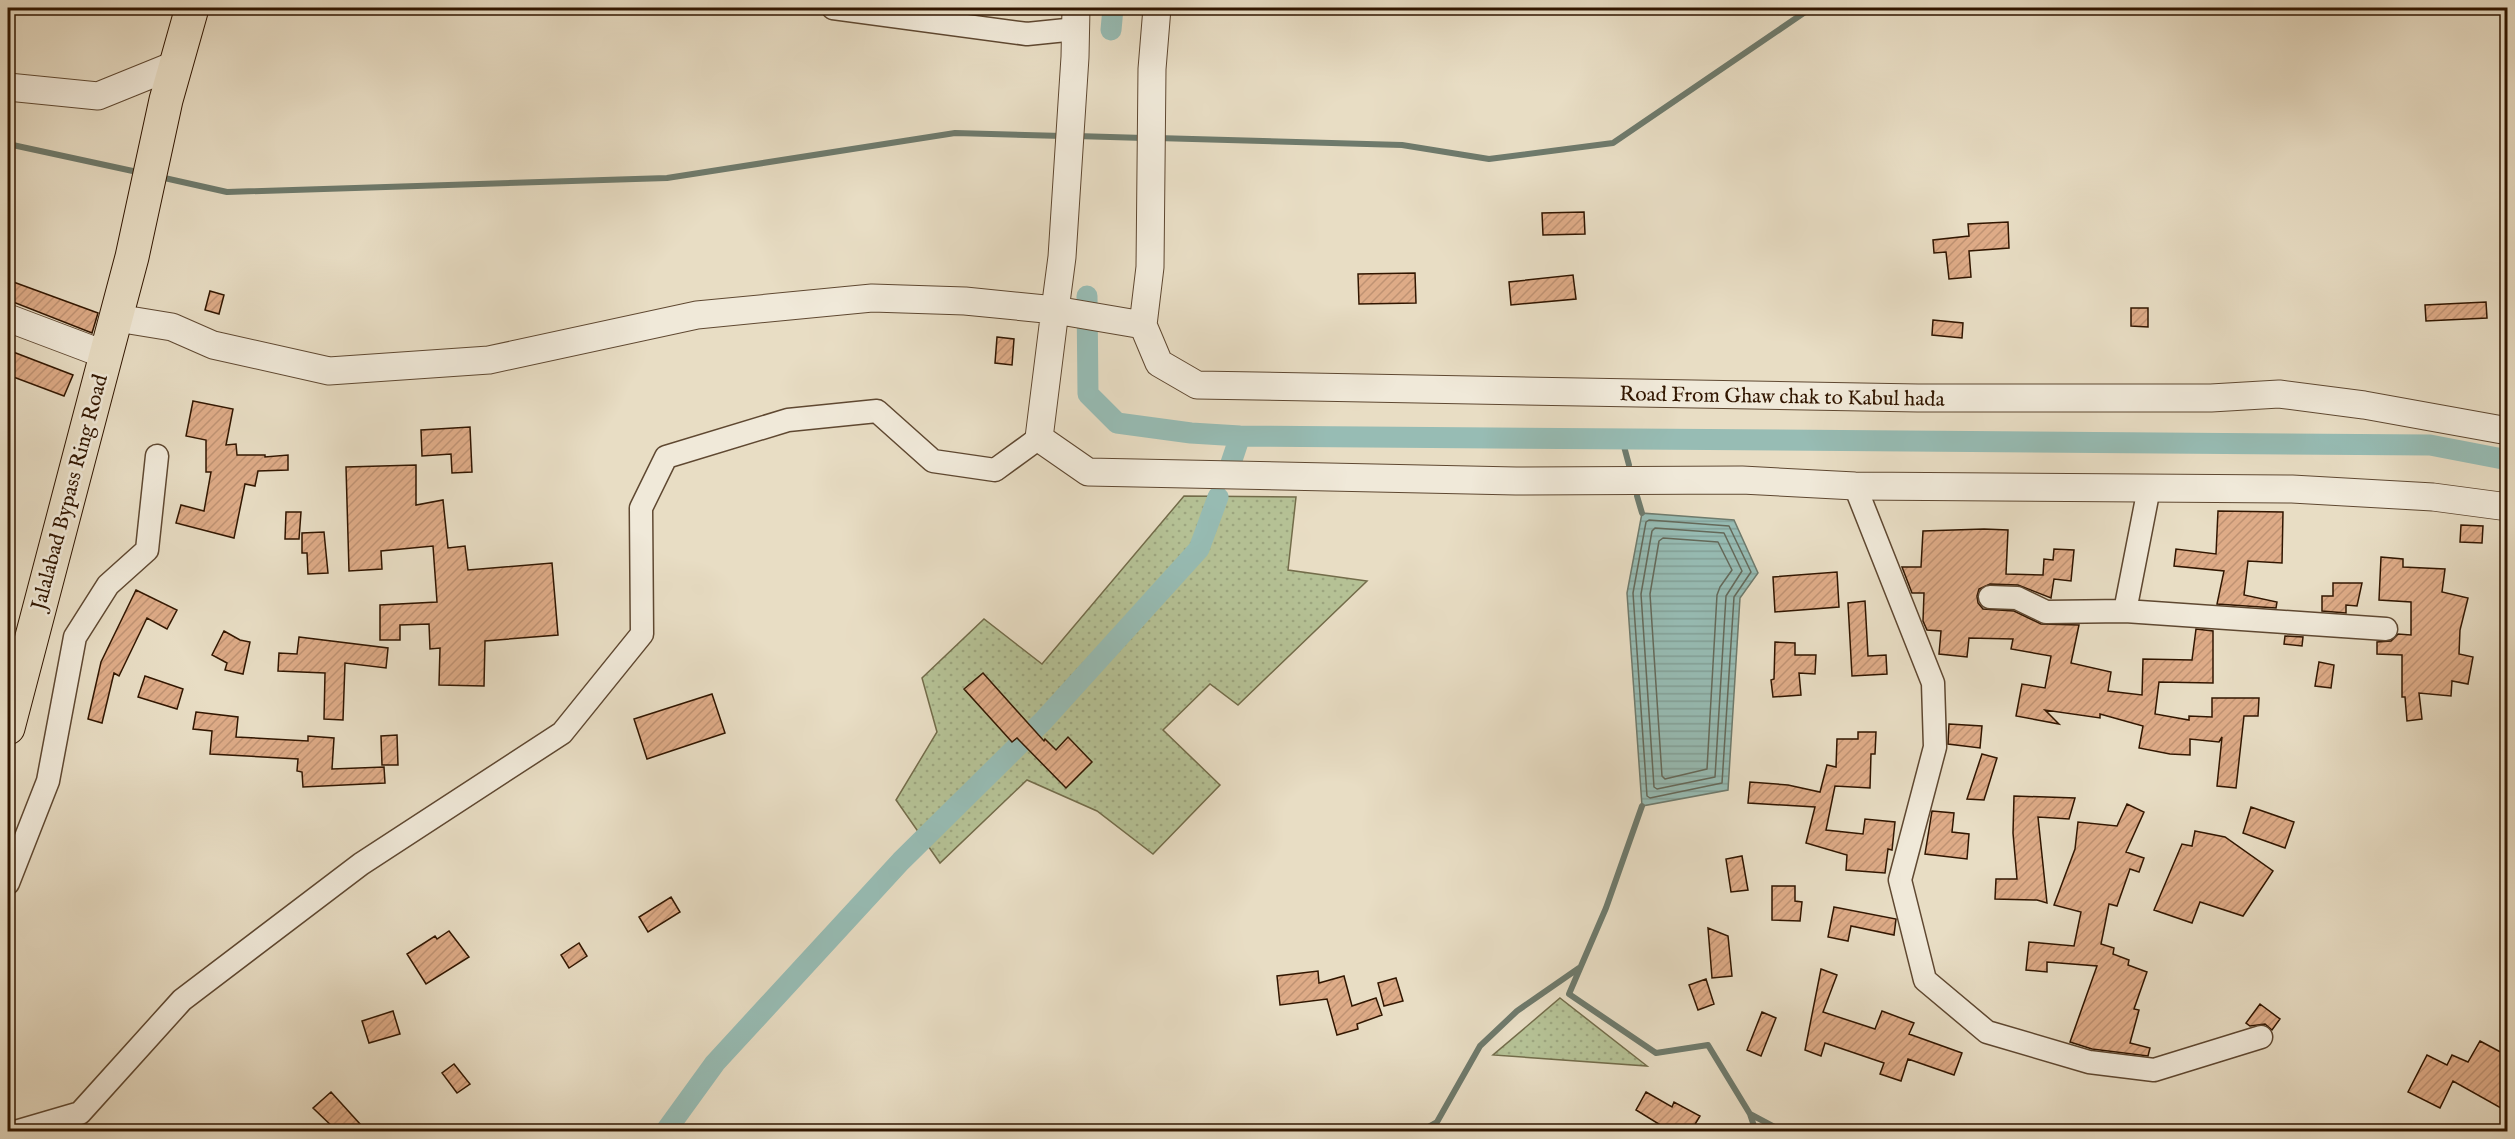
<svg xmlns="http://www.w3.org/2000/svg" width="2515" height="1139" font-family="'IM FELL English',serif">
<defs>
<pattern id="grass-dots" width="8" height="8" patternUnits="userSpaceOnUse" patternTransform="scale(1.5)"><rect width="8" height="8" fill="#b5c195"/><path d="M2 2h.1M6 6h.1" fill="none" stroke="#9ca57f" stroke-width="1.8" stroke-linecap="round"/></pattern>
<pattern id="water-rules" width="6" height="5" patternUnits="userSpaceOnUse" patternTransform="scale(1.5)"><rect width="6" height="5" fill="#97bcb4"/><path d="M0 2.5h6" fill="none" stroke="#83a199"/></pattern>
<pattern id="building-hatch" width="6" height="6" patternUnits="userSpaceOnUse" patternTransform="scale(1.5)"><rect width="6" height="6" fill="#deab87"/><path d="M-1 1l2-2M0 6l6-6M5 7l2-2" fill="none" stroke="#bf9273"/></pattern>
</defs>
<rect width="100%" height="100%" fill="#e8ddc4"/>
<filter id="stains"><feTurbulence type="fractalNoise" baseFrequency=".00333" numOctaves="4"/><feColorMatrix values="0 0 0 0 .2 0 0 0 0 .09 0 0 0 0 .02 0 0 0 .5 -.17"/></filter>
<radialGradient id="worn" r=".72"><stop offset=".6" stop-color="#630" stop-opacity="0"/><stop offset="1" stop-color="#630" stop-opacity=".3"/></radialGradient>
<path fill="url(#grass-dots)" stroke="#736c4a" stroke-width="1.5" d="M1184 496 1296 497 1288 570 1367 581 1238 705 1210 684 1163 730 1220 785 1153 854 1097 811 1027 780 940 863 896 800 937 732 922 678 984 619 1042 664Z
M1560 998 1647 1066 1493 1055Z"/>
<path fill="url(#water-rules)" stroke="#6e7a6c" stroke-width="1.5" d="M1642 513 1734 520 1758 573 1740 598 1728 790 1642 806 1627 593Z"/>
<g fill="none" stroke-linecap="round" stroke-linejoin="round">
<path stroke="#64695a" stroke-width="1.5" d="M1649 520 1729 526 1751 572 1734 597 1722 783 1650 798 1647 796 1633 593 1646 522Z
M1655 528 1724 533 1742 571 1726 596 1715 777 1657 789 1654 787 1641 594 1652 531Z
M1663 538 1718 542 1732 570 1720 587 1717 595 1707 769 1665 779 1662 776 1650 594 1659 541Z"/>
<path stroke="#6e7a6c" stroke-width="6" d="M1076 136 1144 138
M1157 138 1402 145 1489 159 1613 143 1811 8
M8 144 142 173
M160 177 227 192 667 178 955 133 1063 136
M1622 439 1629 465
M1637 496 1642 513
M1642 806 1606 908 1569 994 1656 1053 1708 1045 1750 1114 1784 1132
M1750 1114 1756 1132
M1419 1132 1437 1122 1480 1046 1517 1011 1579 968"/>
<path stroke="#97bcb4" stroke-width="21" d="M1111 30 1113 8
M1087 296 1088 394 1117 423 1191 433 1240 436 2430 445 2508 460
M1230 466 1240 436
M665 1132 715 1063 901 861 1043 721 1199 549 1218 497"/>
</g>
<path fill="url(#building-hatch)" stroke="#311600" stroke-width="1.5" d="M1584 212 1585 234 1543 235 1542 213Z
M2008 222 2009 248 1969 251 1971 277 1949 279 1946 252 1934 253 1933 240 1969 236 1968 224Z
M1415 273 1416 303 1359 304 1358 274Z
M1573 275 1576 299 1511 305 1509 282Z
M8 280 98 313 92 333 8 300Z
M210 291 224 295 219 314 205 310Z
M2486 302 2487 318 2426 321 2425 305Z
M2131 308H2148V327L2131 326Z
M1933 320 1963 323 1962 338 1932 335Z
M997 337 1014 339 1012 365 995 363Z
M8 350 73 375 64 396 8 375Z
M193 401 233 409 226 445 236 444 237 455H265V457L288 455V470L258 471 255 486 245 484 234 538 176 523 181 505 204 511 211 472H206V440L186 436Z
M470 427 472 472 452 473 451 454 422 456 421 430Z
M416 465V505L443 500 448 548 465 546 468 570 552 563 558 635 485 641 484 686 439 685 440 648 430 649 429 624 400 625V640H380V605L437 602 433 546 381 551 382 569 349 571 346 467Z
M2218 511 2283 512 2282 563 2248 561 2244 595 2277 602 2276 608 2217 604 2224 571 2174 566 2176 549 2216 554Z
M286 512H301L299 539H285Z
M2461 525 2483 526 2482 543 2460 542Z
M1984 529 2008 530 2006 574 2043 575 2044 559 2053 560 2054 549 2074 550 2071 581 2054 579 2051 598 2018 585 1990 584 1979 589 1977 596 1978 603 1983 609 2014 611 2041 624 2079 625 2071 663 2111 672 2108 691 2142 695 2143 659 2192 660 2196 629 2213 631V683L2159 682 2155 714 2189 720V716L2212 717V698H2259L2258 716H2244L2236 788 2217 786 2222 737 2219 742 2190 739V755L2170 754 2139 748 2143 726 2100 714V718L2045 710 2059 724 2016 716 2022 684 2045 688 2051 656 2011 649 2013 639 1969 638 1967 657 1939 654 1941 631 1927 630 1923 621 1924 593H1912L1902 567H1921L1923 531Z
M324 532 328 573 308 574 307 553H302V533Z
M2381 557 2403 559V567L2445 569 2442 592 2468 598 2460 630 2459 654 2473 657 2468 684 2452 681 2451 696 2419 693 2422 719 2407 721 2405 697H2402V655L2377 654V642L2391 641 2398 634 2411 635V602L2379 600Z
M1837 572 1839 607 1775 612 1773 577Z
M2333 583H2362L2357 606 2346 605V613L2322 611V596H2333Z
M136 590 177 610 167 629 147 618 119 676 114 673 102 723 88 719 101 662Z
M1865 601 1868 656 1886 655 1887 674 1852 676 1848 603Z
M224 631 240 640 250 642 243 674 225 670 227 663 212 655Z
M2285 636 2303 637 2302 646 2284 644Z
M299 637 388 648 386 668 345 663 343 720 324 719 325 673 278 671 279 653 297 654Z
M1775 642 1795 643V655H1816L1815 674 1799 673 1801 695 1773 697 1771 680 1774 679Z
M2319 662 2334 665 2331 688 2315 686Z
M983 673 1044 741 1045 739 1056 750 1068 737 1092 762 1066 788 1017 738 1012 742 964 689Z
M145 676 183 689 177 709 138 697Z
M712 694 725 733 647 759 634 719Z
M196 712 238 717 236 737 308 741V736L334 738 332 769 384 767 385 783 303 787 302 772 297 771 298 759 210 754 212 731 193 729Z
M1949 724 1982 726 1980 748 1948 744Z
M1858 732H1876L1875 754H1871L1870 788 1835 786 1826 830 1863 834 1865 819 1895 822 1892 850 1888 849 1885 873 1846 870 1847 855 1806 843 1815 807 1748 803 1750 782 1788 785 1820 792 1827 765 1836 767 1837 739H1858Z
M397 735 398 765H382L381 736Z
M1982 754 1997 758 1984 800 1967 799Z
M2014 796 2075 798 2069 819 2038 817 2047 903 2037 900 1995 899 1996 879H2017L2013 833Z
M2127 804 2144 812 2126 852 2144 858 2139 872 2130 869 2117 906 2109 904 2101 944 2114 948 2113 954 2129 960 2128 965 2147 972 2134 1009 2139 1010 2130 1043 2150 1048 2148 1056 2092 1049 2070 1042 2097 966 2047 962V972L2026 970 2029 942 2074 946 2081 912 2054 905 2075 849 2078 822 2117 826Z
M2251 807 2294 822 2285 848 2243 833Z
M1932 811 1954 813 1952 832 1969 834 1967 859 1925 854Z
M2195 831 2225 837 2273 871 2243 916 2200 902 2192 923 2154 910 2182 844 2192 846Z
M1742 856 1748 890 1731 892 1726 859Z
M1772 886H1795V901L1802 902 1800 921 1772 920Z
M671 897 680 912 648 932 639 917Z
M1834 907 1896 919 1894 935 1851 926 1848 941 1828 937Z
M1708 928 1728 936 1732 976 1712 978Z
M449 931 469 957 426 984 407 954 435 936 437 939Z
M579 943 587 956 569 968 561 955Z
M1821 969 1837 975 1823 1012 1875 1029 1882 1011 1914 1023 1909 1034 1962 1053 1954 1075 1908 1059 1901 1081 1880 1074 1884 1063 1825 1043 1821 1056 1805 1050Z
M1318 971 1319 983 1344 976 1352 1006 1376 998 1382 1015 1357 1024 1358 1029 1337 1035 1327 999 1280 1005 1277 976Z
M1396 978 1403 1001 1384 1006 1378 983Z
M1706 979 1714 1004 1698 1010 1689 985Z
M2260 1004 2280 1019 2272 1030 2265 1024 2250 1026 2246 1023Z
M393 1011 400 1034 369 1043 362 1021Z
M1762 1012 1776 1018 1761 1056 1747 1050Z
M2480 1041 2508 1056V1112L2453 1081 2440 1108 2408 1092 2427 1055 2447 1065 2452 1055 2468 1062Z
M454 1064 470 1084 457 1093 442 1073Z
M331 1092 360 1124 351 1131H337L313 1108Z
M1646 1092 1672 1107 1674 1102 1700 1116 1691 1131H1670L1636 1110Z"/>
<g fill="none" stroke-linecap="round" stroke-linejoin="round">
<defs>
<path id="minor" d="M833 8 1027 34 1076 29
M1855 486 1933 683 1935 747 1900 880 1925 980 1987 1032 2089 1062 2154 1070 2261 1037
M1990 597 2017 598 2046 612 2125 611 2386 629
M2125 611 2149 488
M8 883 48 781 75 637 108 585 147 550 157 456
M15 1132 80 1113 182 1000 361 864 562 733 642 634 641 508 666 457 788 420 877 411 933 461 995 470 1039 438"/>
<path id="tertiary" d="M1076 8 1075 57 1062 257 1055 310 1143 325
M1157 8 1152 69 1150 267 1143 325 1159 363 1197 385 1918 398H2211L2279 394 2364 405 2508 431
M8 87 98 96 177 64
M8 318 106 355
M117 318 172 327 213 345 329 371 489 360 697 315 872 298 965 301 1055 310 1039 438 1088 472 1516 481 1742 480 1855 486 2292 489 2433 497 2508 507"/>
<path id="trunk" d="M8 728 106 355 132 257 166 100 192 8"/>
</defs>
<use href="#minor" stroke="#5f4831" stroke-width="25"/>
<use href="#tertiary" stroke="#5f4831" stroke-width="29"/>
<use href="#trunk" stroke="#311600" stroke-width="35"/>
<use href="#minor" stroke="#f0e9d9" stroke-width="22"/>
<use href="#tertiary" stroke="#f0e9d9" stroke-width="27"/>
<use href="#trunk" stroke="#e8ddc4" stroke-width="33"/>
</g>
<g text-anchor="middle" stroke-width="5" stroke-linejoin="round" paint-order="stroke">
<g font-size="21" fill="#311600" stroke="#f0e9d9">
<text transform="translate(1782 396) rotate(1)" y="7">Road From Ghaw chak to Kabul hada</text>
<text transform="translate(69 492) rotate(-75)" y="7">Jalalabad Bypass Ring Road</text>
</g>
</g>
<rect width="2515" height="1139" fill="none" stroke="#e8ddc4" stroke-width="30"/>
<rect x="9" y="9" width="2497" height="1121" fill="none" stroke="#311600" stroke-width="3"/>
<rect x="15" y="15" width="2485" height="1109" fill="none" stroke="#311600" stroke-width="1.5"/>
<rect width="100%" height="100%" filter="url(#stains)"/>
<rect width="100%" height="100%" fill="url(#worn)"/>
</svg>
